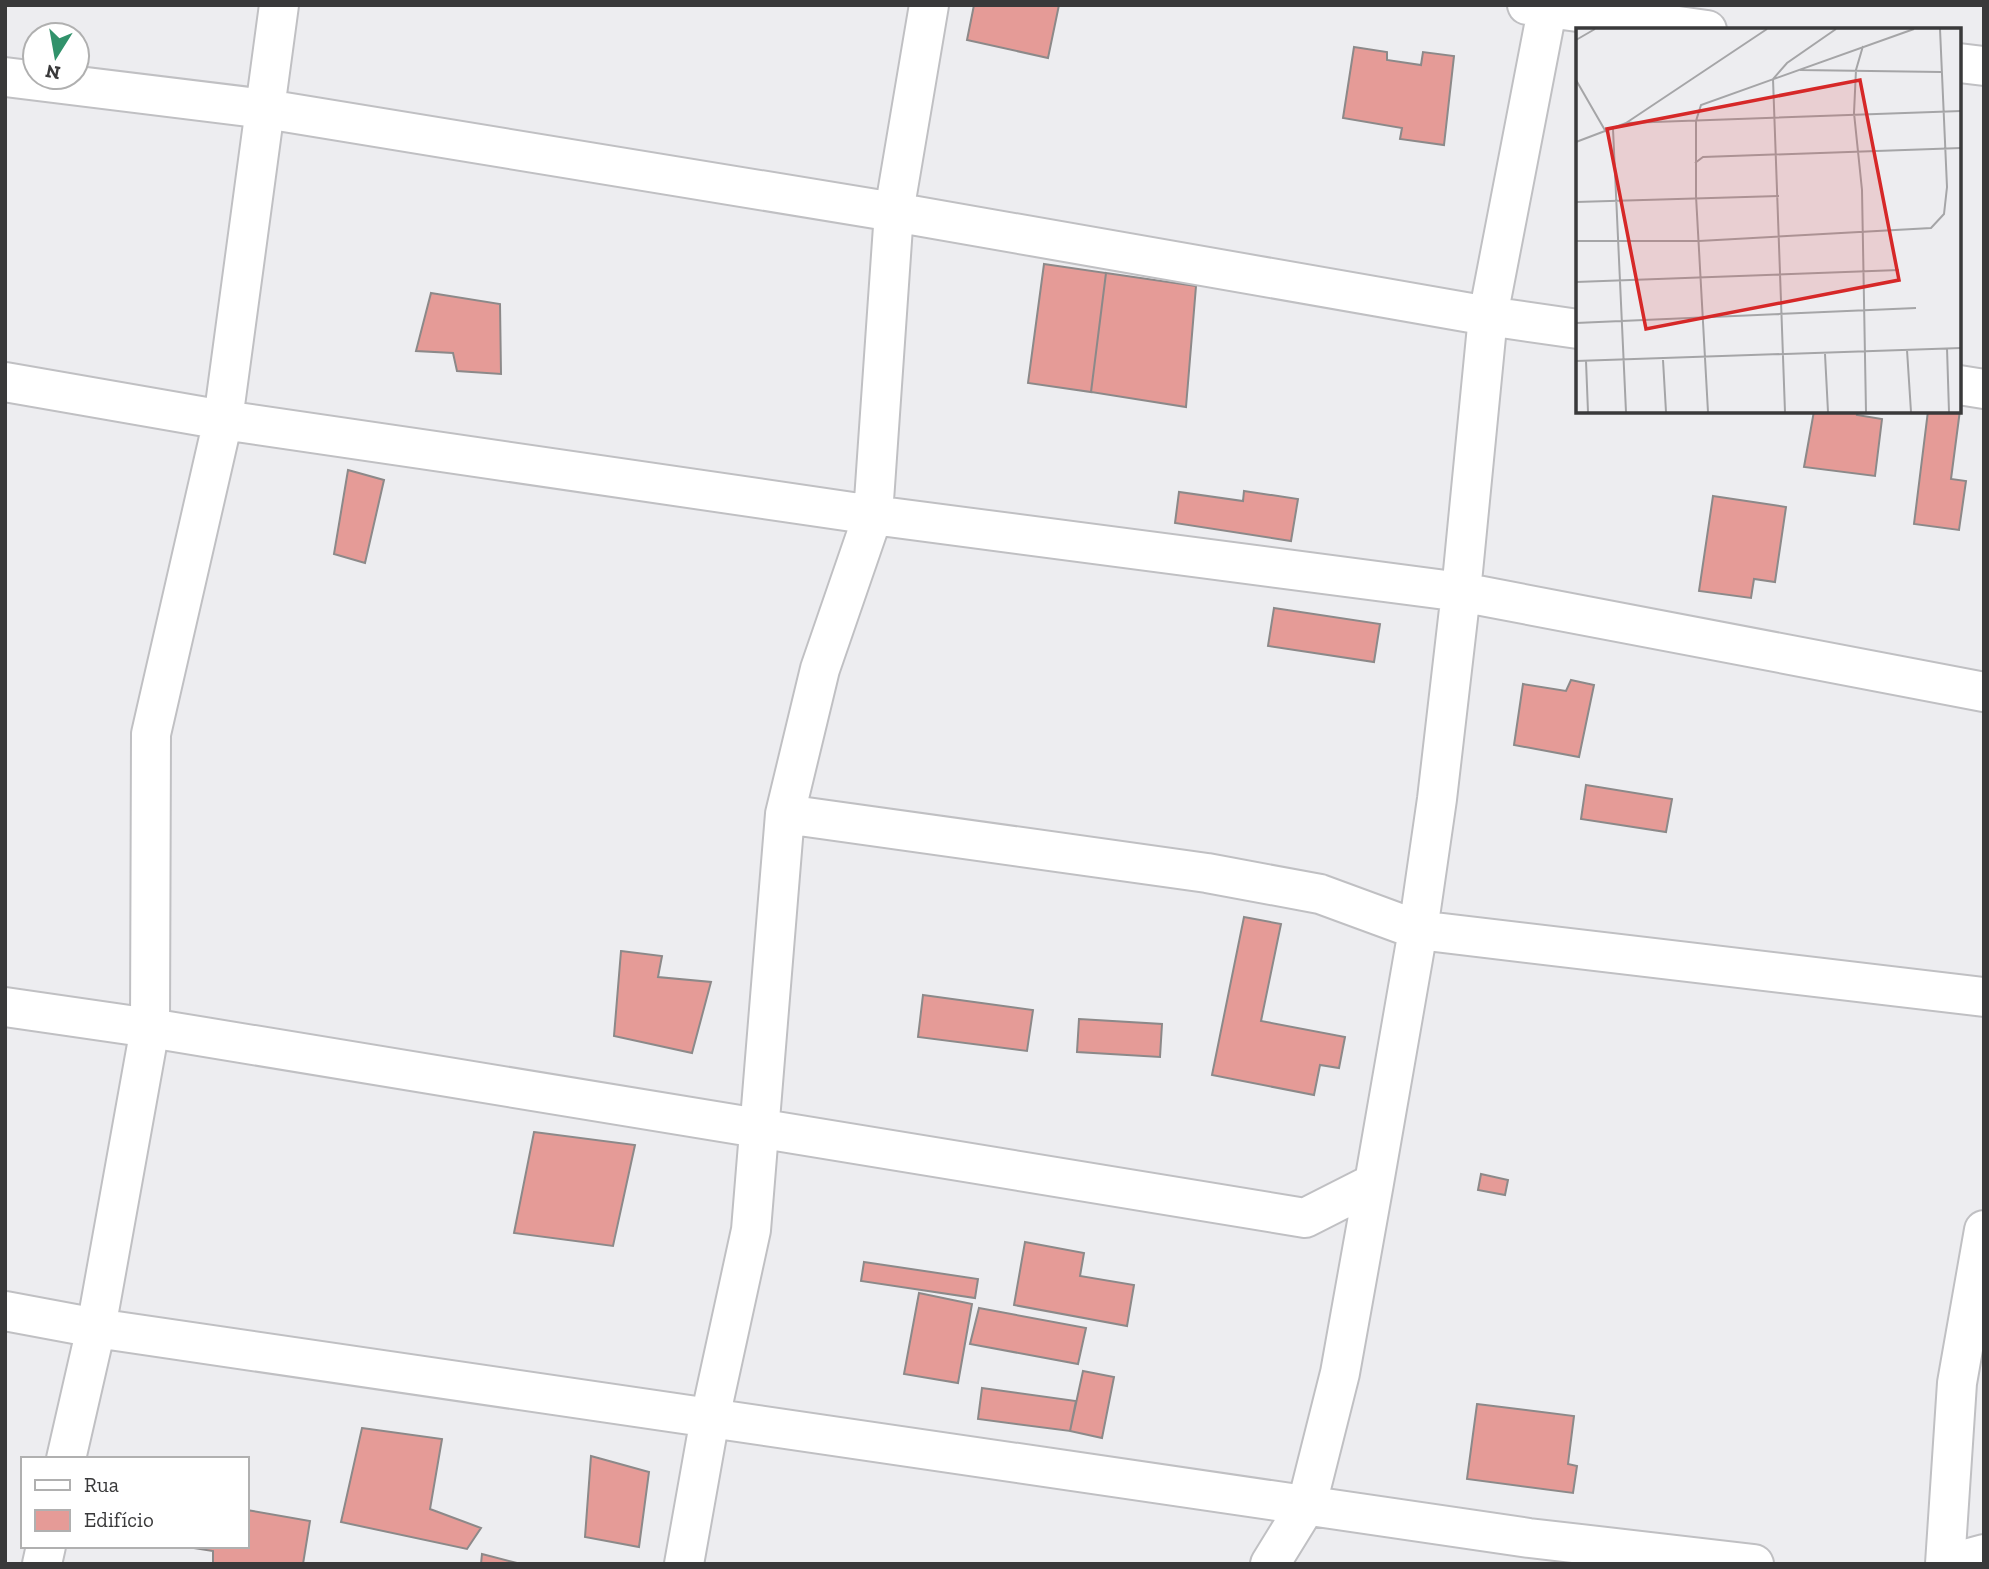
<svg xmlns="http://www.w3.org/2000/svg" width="1989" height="1569" font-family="'Zilla Slab',serif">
<rect width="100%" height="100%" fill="#ededf0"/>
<path fill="#e59b97" stroke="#8c8989" stroke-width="2" d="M974 5H1059L1048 58 967 40Z
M1354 47 1387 52V60L1421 65 1423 52 1454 56 1444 145 1400 139 1402 128 1343 118Z
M1044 264 1106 273 1091 392 1028 383Z
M1106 273 1196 286 1186 407 1091 392Z
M431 293 500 304 501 374 457 371 453 353 416 351Z
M1960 410 1951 479 1966 481 1959 530 1914 524 1928 411Z
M1814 411H1858L1857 415 1882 419 1875 476 1804 467Z
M348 470 384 480 365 563 334 554Z
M1244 491 1298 499 1291 541 1175 523 1179 492 1243 501Z
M1713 496 1786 507 1775 582 1754 579 1751 598 1699 591Z
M1274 608 1380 624 1374 662 1268 646Z
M1571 680 1594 685 1579 757 1514 745 1523 684 1566 691Z
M1586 785 1672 799 1666 832 1581 819Z
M1244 917 1281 924 1261 1021 1345 1037 1339 1068 1320 1065 1314 1095 1212 1075Z
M621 951 662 956 658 977 711 982 692 1053 614 1036Z
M923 995 1033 1010 1027 1051 918 1037Z
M1079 1019 1162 1024 1160 1057 1077 1052Z
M534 1132 635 1145 613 1246 514 1233Z
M1481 1174 1508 1180 1505 1195 1478 1190Z
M1025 1242 1084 1253 1080 1276 1134 1285 1127 1326 1014 1305Z
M864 1262 978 1279 975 1298 861 1281Z
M919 1293 972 1304 958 1383 904 1374Z
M979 1308 1086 1328 1078 1364 970 1344Z
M1083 1371 1114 1377 1102 1438 1070 1431Z
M982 1388 1076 1401 1070 1431 978 1419Z
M1477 1404 1574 1416 1568 1464 1577 1466 1573 1493 1467 1479Z
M362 1428 442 1439 430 1509 481 1528 467 1549 341 1522Z
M591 1456 649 1472 639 1547 585 1537Z
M247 1510 310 1521 303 1564H213V1551L181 1546H247Z
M482 1554 521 1564H481Z"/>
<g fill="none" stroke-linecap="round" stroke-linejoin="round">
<defs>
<path id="minor" d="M1527 5 1707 30
M1959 63 1984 66
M5 77 266 109 894 212 1488 316 1578 329
M5 382 223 420 873 515 1461 592 1984 692
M1959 385 1984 389
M785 814 1207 873 1320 894 1418 930 1984 997
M5 1007 150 1028 1305 1218 1374 1183
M5 1311 96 1328 1529 1538 1754 1564
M66 1459 96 1328 150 1028 151 734 223 420 279 5
M42 1564 46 1546
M684 1564 710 1418 751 1230 785 814 820 669 873 515 894 212 929 5
M1270 1564 1307 1504 1340 1373 1374 1183 1418 930 1437 799 1461 592 1488 316 1548 5
M1945 1564 1957 1383 1984 1230
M1947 1564 1984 1554"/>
</defs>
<use href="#minor" stroke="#c0c0c3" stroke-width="42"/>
<use href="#minor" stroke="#fff" stroke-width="38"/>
</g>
<g transform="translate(1576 28)">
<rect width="385" height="385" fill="#ededf0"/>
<path fill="none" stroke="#a5a5a7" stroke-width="2" d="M0 12 19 1M287 18 280 42 278 85 286 162 290 384M224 42 365 44M0 52 30 104M50 95 191 1M37 101 50 384M0 114 50 95 385 83M119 135 127 129 385 120M0 174 203 168M0 213H123L355 200 368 186 371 159 364 1M0 254 323 242M0 295 340 280M371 320 373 384M331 322 335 384M249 326 252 384M87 332 90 384M0 333 385 320M10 333 12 384M132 384 120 168V93L125 77 338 1M209 384 197 51 211 35 260 1"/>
<path fill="#d62828" fill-opacity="0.15" stroke="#d62828" stroke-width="3.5" d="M284 52 323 252 70 301 31 101Z"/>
<rect width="385" height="385" fill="none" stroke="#39393a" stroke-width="3.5"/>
</g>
<rect width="1989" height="1569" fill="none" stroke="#39393a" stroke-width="14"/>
<rect x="21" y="1457" width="228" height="91" fill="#ffffff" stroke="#b0b0b0" stroke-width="2"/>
<rect x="35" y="1480" width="35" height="10" fill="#ffffff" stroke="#b0b0b0" stroke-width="2"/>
<text x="84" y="1492" font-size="21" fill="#39393a">Rua</text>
<rect x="35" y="1510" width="35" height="21" fill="#e59b97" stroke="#b0b0b0" stroke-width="2"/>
<text x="84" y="1527" font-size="21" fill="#39393a">Edifício</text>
<g transform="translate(56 56) rotate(191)"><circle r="33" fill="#ffffff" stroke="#b0b0b0" stroke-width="2"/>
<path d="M0-5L12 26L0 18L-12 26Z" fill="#31926b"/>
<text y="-10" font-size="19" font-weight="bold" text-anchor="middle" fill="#39393a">N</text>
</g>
</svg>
